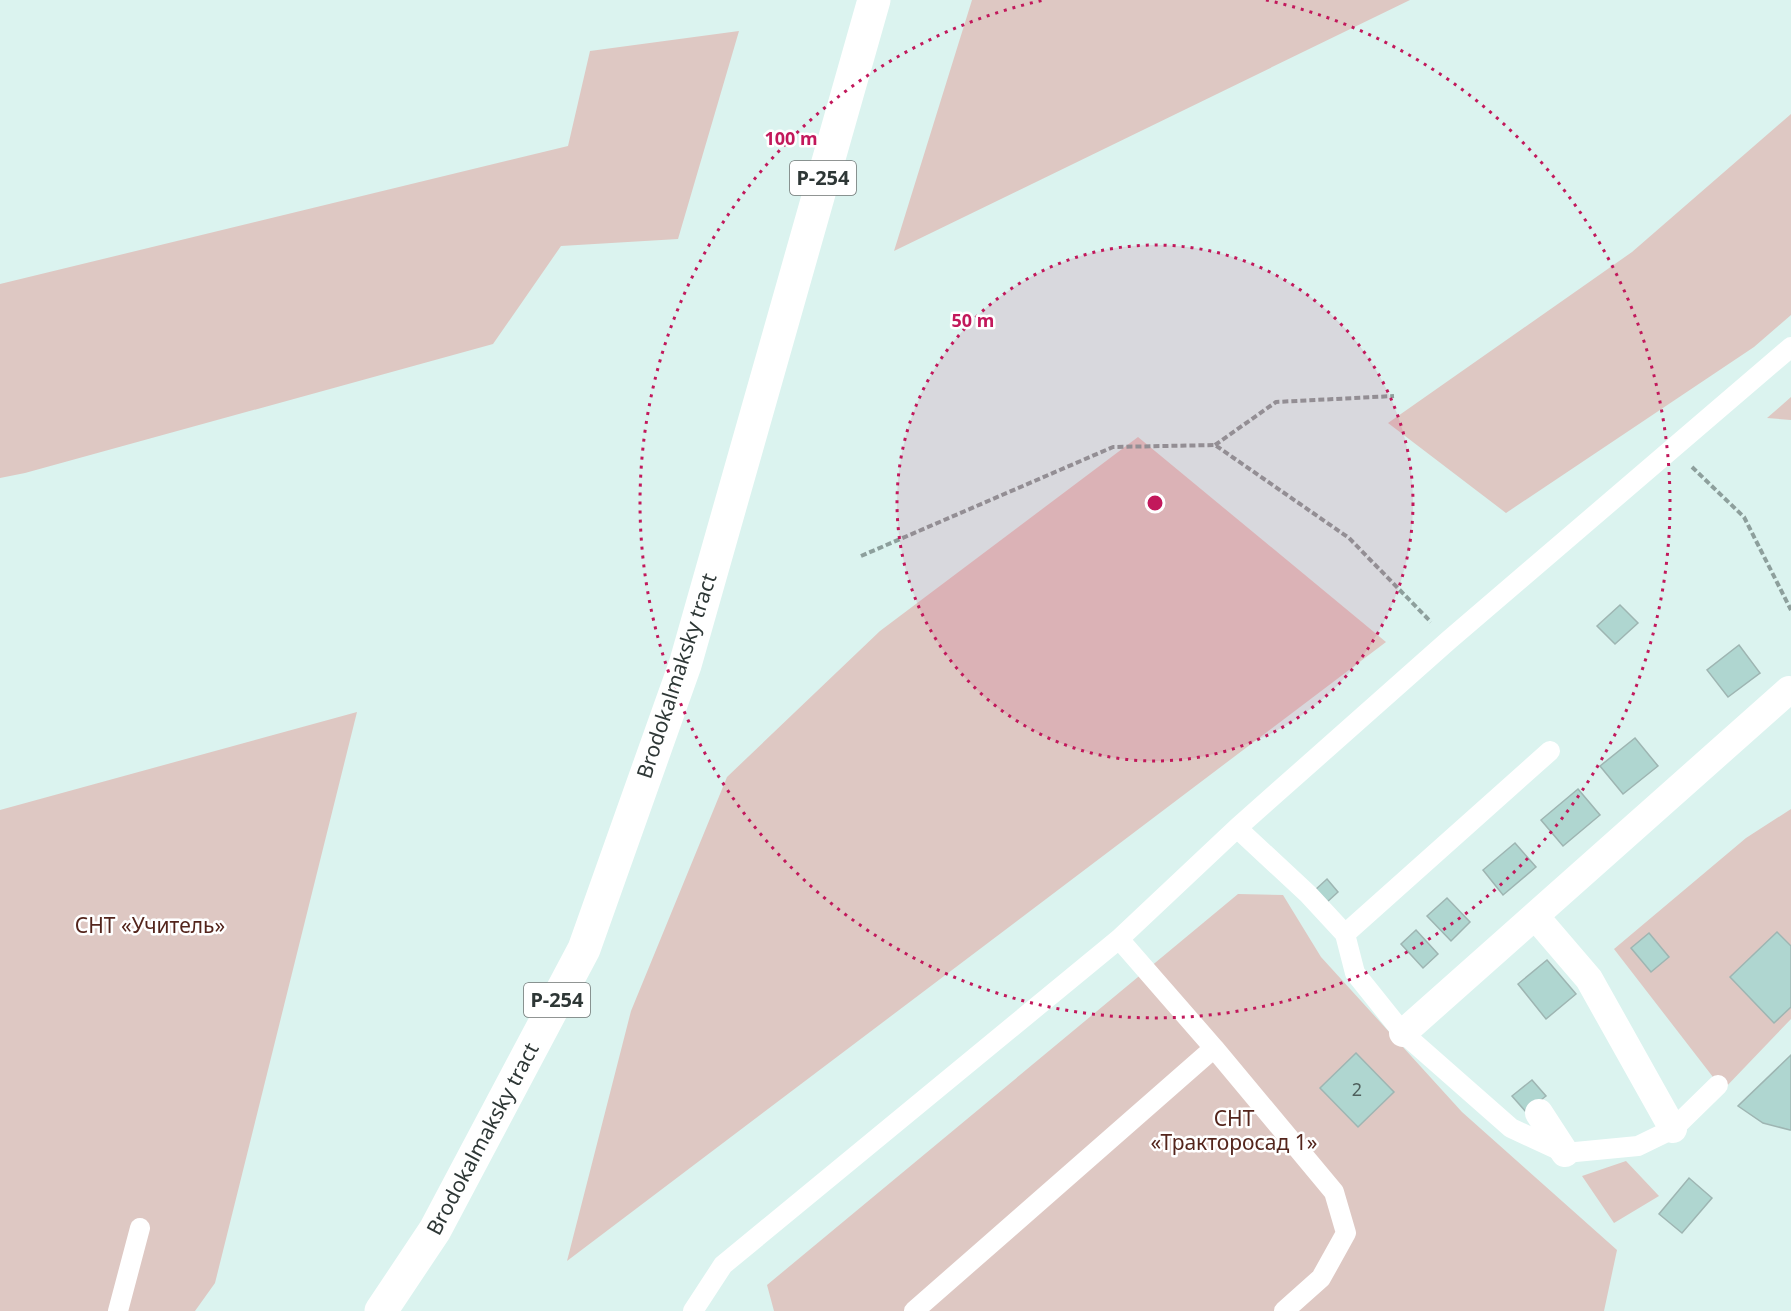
<svg xmlns="http://www.w3.org/2000/svg" width="1791" height="1311" font-family="'Noto Sans',sans-serif">
<rect width="100%" height="100%" fill="#dbf3ef"/>
<path fill="#dec8c3" d="M972 0H1410L894 251Z
M739 31 678 239 561 246 493 344 25 473 0 478V284L568 146 590 51Z
M1791 114V315L1754 347 1506 513 1388 423 1632 252Z
M1791 397V420L1767 418Z
M1138 437 1386 642 567 1261 631 1011 727 777 880 631Z
M357 712 215 1283 195 1311H0V810Z
M1791 809V1019L1723 1090 1614 949 1746 838Z
M1238 894 1283 895 1321 957 1462 1112 1617 1250 1604 1311H774L767 1285Z
M1626 1161 1659 1196 1614 1223 1582 1176Z"/>
<path fill="#afd6d0" stroke="#9eb5b2" stroke-width="1.5" d="M1620 605 1638 623 1615 644 1597 626Z
M1739 645 1760 673 1728 697 1707 670Z
M1635 738 1658 766 1623 794 1600 766Z
M1578 789 1600 815 1563 846 1541 820Z
M1515 843 1536 867 1503 895 1483 870Z
M1327 879 1338 892 1326 903 1314 891Z
M1447 898 1470 922 1451 941 1427 916Z
M1416 930 1438 954 1423 968 1401 944Z
M1777 932 1791 946V1007L1774 1023 1730 977Z
M1649 933 1669 957 1651 972 1631 948Z
M1547 960 1576 994 1546 1019 1518 984Z
M1356 1053 1394 1092 1358 1127 1320 1088Z
M1791 1055V1130H1790L1763 1123 1738 1106Z
M1532 1080 1546 1096 1526 1112 1512 1096Z
M1689 1178 1712 1198 1682 1233 1659 1214Z"/>
<g fill="none" stroke-linecap="round" stroke-linejoin="round">
<path stroke="#8d9f9c" stroke-width="4" stroke-dasharray="6 3" stroke-linecap="butt" d="M1215 445 1276 402 1394 396
M1692 467 1744 517 1791 610
M861 556 1113 447 1215 445 1349 538 1431 622"/>
<path stroke="#fff" stroke-width="20" d="M1237 828 1308 894 1345 934 1550 751
M1345 934 1355 973 1403 1033 1511 1128 1565 1153 1638 1146 1673 1129 1718 1085
M1119 939 1214 1048 1334 1192 1346 1233 1321 1278 1284 1311
M118 1311 140 1228
M693 1311 723 1265 1119 939 1237 828 1449 640 1791 347
M914 1311 1214 1048"/>
<path stroke="#fff" stroke-width="28" d="M1535 916 1589 979 1673 1129
M1403 1033 1789 690
M1539 1113 1565 1153"/>
<path stroke="#fff" stroke-width="33" d="M381 1311 435 1230 584 949 685 665 874 0"/>
</g>
<circle cx="1155" cy="503" r="258" fill="#c2185b" fill-opacity=".12"/>
<g fill="none" stroke="#c2185b" stroke-width="3" stroke-dasharray="3 6">
<circle cx="1155" cy="503" r="258"/>
<path d="M1266 0A515 515 0 1 1 1044 0"/>
</g>
<g text-anchor="middle" stroke-width="5" stroke-linejoin="round" paint-order="stroke">
<g font-size="18" fill="#4e5f5c">
<text x="1357" y="1096">2</text>
</g>
<g fill="#fff" stroke="#6d7372" stroke-width="1.5">
<rect x="790" y="161" width="66" height="34" rx="4.5"/>
<rect x="524" y="983" width="66" height="34" rx="4.5"/>
</g>
<g font-size="20" font-weight="bold" fill="#2e3736">
<text x="823" y="185">Р-254</text>
<text x="557" y="1007">Р-254</text>
</g>
<g font-size="21" fill="#2e3736" stroke="#fff">
<text transform="translate(677 676) rotate(-72)" y="7">Brodokalmaksky tract</text>
<text transform="translate(483 1139) rotate(-62)" y="7">Brodokalmaksky tract</text>
</g>
<g font-size="21" fill="#54251c" stroke="#fff">
<text x="150" y="933">СНТ «Учитель»</text>
<text x="1234" y="1126">СНТ<tspan x="1234" dy="24">«Тракторосад 1»</tspan></text>
</g>
</g>
<circle cx="1155" cy="503" r="9" fill="#c2185b" stroke="#fff" stroke-width="3"/>
<g font-size="18" text-anchor="middle" font-weight="bold" fill="#c2185b" stroke="#fff" stroke-width="5" stroke-linejoin="round" paint-order="stroke">
<text x="791" y="145">100 m</text>
<text x="973" y="327">50 m</text>
</g>
</svg>
